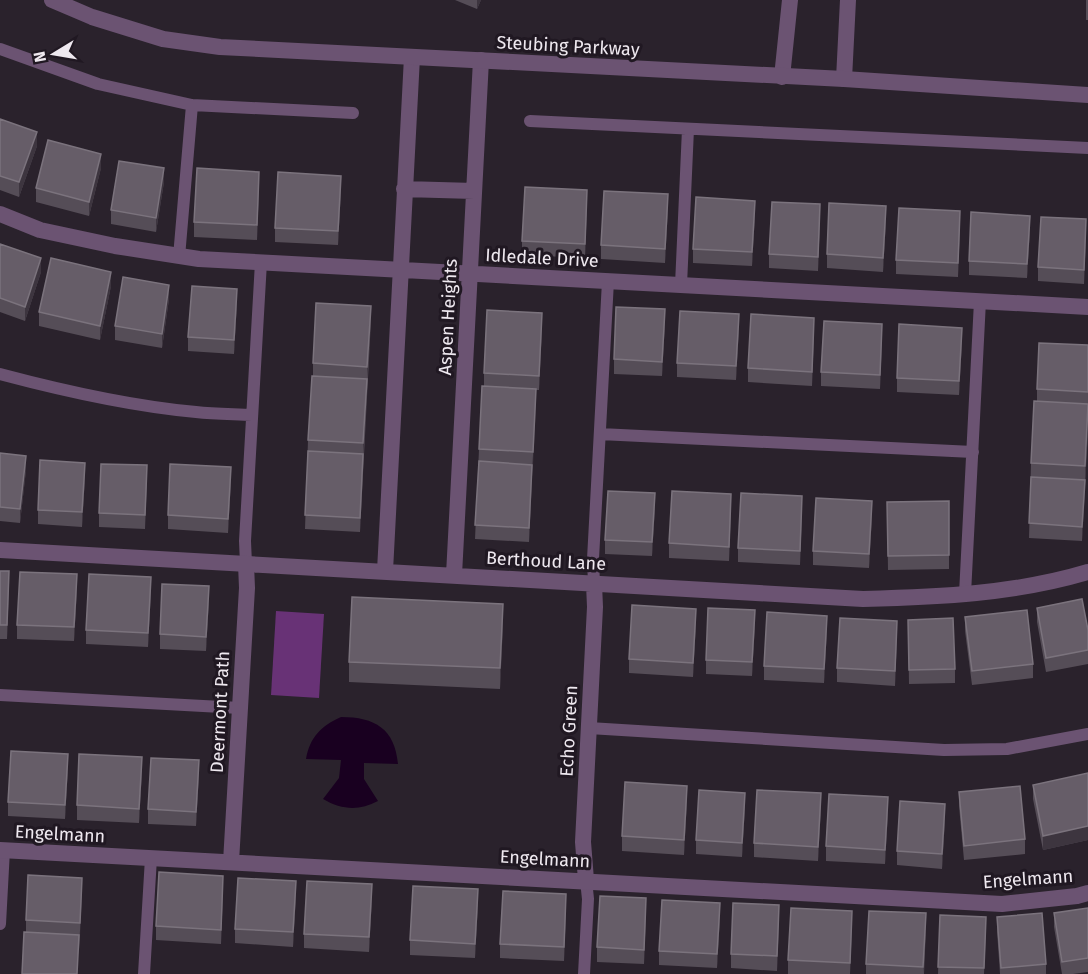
<svg xmlns="http://www.w3.org/2000/svg" width="1088" height="974" font-family="'Fira Sans',sans-serif">
<rect width="100%" height="100%" fill="#2a222c"/>
<path fill="#683276" d="M276 611 324 614 319 698 271 695Z"/>
<path fill="#190020" d="M341 717C375 717 395 729 398 764L364 763V779L378 801C359 811 342 810 323 799L339 778 341 760 306 759C310 737 321 726 341 717Z"/>
<g fill="none" stroke-linecap="round" stroke-linejoin="round">
<path stroke="#6b5372" stroke-width="12" d="M0 49 98 84 192 105 353 113
M530 121 1088 148
M179 257 192 105
M681 285 688 129
M0 374C64 391 130 406 196 412 215 414 234 414 252 415
M600 434 973 452
M246 564 245 541 261 262
M594 584 593 559 608 281
M965 594 980 301
M0 695 240 708
M589 728 944 750 1007 749 1088 734
M0 924 4 850
M144 974 151 858
M584 974 588 899 586 880"/>
<path stroke="#6b5372" stroke-width="16" d="M782 77 790 0
M844 79 848 0
M404 189 474 191
M0 214 40 230 115 246 199 259 1088 307
M0 550 863 599C938 597 1015 594 1088 572
M385 571 412 57
M454 575 481 60
M0 850 1002 904 1077 896 1088 893
M231 862 247 588 246 564
M586 880 583 842 595 607 594 584"/>
<path stroke="#6b5372" stroke-width="16" d="M52 0 92 17 163 39 220 47 844 79 1088 95"/>
</g>
<path fill="#554d57" d="M455 0H481L477 9Z
M1086 0H1088V20H1086Z
M0 119 37 146 19 197 0 190Z
M101 168 89 216 36 202V188Z
M164 182 156 232 111 224V210Z
M259 186 257 240 194 237V222Z
M341 190 338 245 275 242V228Z
M587 205 585 258 522 255V241Z
M668 208 665 263 601 259V245Z
M755 215 752 266 693 263V249Z
M820 219 818 271 769 268V254Z
M886 221 883 272 827 268V254Z
M960 225 958 277 896 274V260Z
M1030 230 1027 278 969 275V261Z
M1086 234 1084 284 1038 281V267Z
M0 244 41 272 25 321 0 312Z
M111 286 100 340 39 326V312Z
M169 299 162 348 115 340V326Z
M237 303 234 354 188 351V337Z
M371 320 360 532 305 529 308 440 313 376V363Z
M665 323 662 376 614 374V359Z
M542 327 539 390H536L529 542 475 539 479 449 484 386V373Z
M739 328 736 380 677 377V363Z
M814 332 812 386 748 382V368Z
M882 339 880 389 821 386V372Z
M962 342 959 395 897 392V378Z
M1088 345V431L1082 541 1029 538 1031 463 1037 401V389Z
M0 453 26 470 20 523 0 521Z
M85 477 82 527 38 524V510Z
M147 480 145 529 99 527V513Z
M231 481 228 533 168 529V515Z
M949 501V569L888 570 887 502Z
M655 507 652 556 605 554V540Z
M731 508 729 561 669 558V543Z
M802 511 800 565 738 562V548Z
M872 516 869 568 813 565V551Z
M0 571 9 585 7 639H0Z
M77 589 74 641 17 639V625Z
M151 591 148 647 86 644V630Z
M209 600 206 651 160 649V634Z
M1037 608 1088 630V664L1046 672 1037 622Z
M965 617 1033 664V678L972 685 965 631Z
M908 620 955 669V683L909 684Z
M696 623 693 677 629 673V659Z
M503 624 500 689 349 682V662Z
M755 624 752 676 706 674V660Z
M827 630 824 683 764 680V666Z
M897 635 895 686 837 682V668Z
M68 768 65 819 8 816V802Z
M142 771 139 823 77 820V805Z
M199 774 196 826 148 824V809Z
M1088 775V840L1043 850 1033 799V785Z
M959 792 1025 839V854L964 860 959 806Z
M687 800 684 855 622 851V836Z
M745 807 742 857 696 854V840Z
M821 807 818 861 754 857V843Z
M888 812 885 864 826 861V846Z
M945 819 942 869 897 865V851Z
M223 890 221 944 156 940V926Z
M82 892 79 950 26 933V920Z
M296 895 293 947 235 943V929Z
M372 898 369 952 304 948V934Z
M478 904 475 958 410 955V940Z
M1088 908V972L1073 974H1062L1054 927V913Z
M566 909 564 961 500 958V944Z
M646 912 644 964 597 962V947Z
M940 915 986 931 984 974H938Z
M720 917 717 968 659 965V951Z
M997 917 1046 964V974H1000L997 931Z
M779 920 777 971 731 968V954Z
M852 925 850 974H788V960Z
M926 928 924 974H866V964Z"/>
<path fill="#3d353f" d="M477 0H481L477 9Z
M37 132V146L19 197V182Z
M101 154V168L89 216V202Z
M164 168V182L156 232V218Z
M259 172V186L257 240V225Z
M341 176V190L338 245V231Z
M587 190V205L585 258V244Z
M668 194V208L665 263V249Z
M755 201V215L752 266V252Z
M820 204V219L818 271V257Z
M886 206V221L883 272V258Z
M960 211V225L958 277V263Z
M1030 216V230L1027 278V264Z
M1086 219V234L1084 284V270Z
M41 258V272L25 321V307Z
M111 272V286L100 340V326Z
M169 285V299L162 348V334Z
M237 289V303L234 354V340Z
M371 306V320L367 381V367Z
M665 309V323L662 376V362Z
M542 313V327L539 390V376Z
M739 314V328L736 380V366Z
M814 318V332L812 386V372Z
M882 324V339L880 389V375Z
M962 328V342L959 395V381Z
M367 379V393L363 457V443Z
M536 389V403L533 466V452Z
M1088 417V431L1085 480V466Z
M363 454V468L360 532V518Z
M26 456V470L20 523V509Z
M85 463V477L82 527V512Z
M532 465V479L529 542V528Z
M231 467V481L228 533V519Z
M1085 480V494L1082 541V527Z
M655 493V507L652 556V542Z
M731 494V508L729 561V547Z
M802 496V511L800 565V551Z
M872 501V516L869 568V554Z
M9 571V585L7 639V625Z
M77 574V589L74 641V627Z
M151 577V591L148 647V633Z
M209 586V600L206 651V637Z
M503 604V624L500 689V668Z
M696 609V623L693 677V663Z
M755 610V624L752 676V662Z
M827 616V630L824 683V669Z
M897 621V635L895 686V671Z
M68 754V768L65 819V805Z
M142 757V771L139 823V809Z
M199 760V774L196 826V812Z
M687 786V800L684 855V840Z
M745 793V807L742 857V843Z
M821 793V807L818 861V847Z
M888 797V812L885 864V850Z
M945 804V819L942 869V854Z
M1088 826V840L1043 850V836Z
M223 876V890L221 944V930Z
M82 878V892L80 937V923Z
M296 881V895L293 947V932Z
M372 884V898L369 952V937Z
M478 889V904L475 958V944Z
M566 894V909L564 961V947Z
M646 898V912L644 964V950Z
M720 903V917L717 968V954Z
M779 905V920L777 971V956Z
M852 911V925L850 974V963Z
M926 913V928L923 974V967Z"/>
<path fill="#665d68" stroke="#7b737d" stroke-width="1.5" d="M0 119 37 132 19 182 0 176Z
M48 140 101 154 89 202 36 188Z
M119 161 164 168 156 218 111 210Z
M197 168 259 172 257 225 194 222Z
M278 172 341 176 338 231 275 228Z
M525 187 587 190 585 244 522 241Z
M604 191 668 194 665 249 601 245Z
M696 197 755 201 752 252 693 249Z
M772 202 820 204 818 257 769 254Z
M829 203 886 206 883 258 827 254Z
M899 208 960 211 958 263 896 260Z
M971 212 1030 216 1027 264 969 261Z
M1041 217 1086 219 1084 270 1038 267Z
M0 244 41 258 25 307 0 298Z
M51 258 111 272 100 326 39 312Z
M123 277 169 285 162 334 115 326Z
M192 286 237 289 234 340 188 337Z
M316 303 371 306 367 367 313 363Z
M616 307 665 309 662 362 614 359Z
M487 310 542 313 539 376 484 373Z
M680 311 739 314 736 366 677 363Z
M751 314 814 318 812 372 748 368Z
M824 321 882 324 880 375 821 372Z
M899 324 962 328 959 381 897 378Z
M1039 343 1088 345V392L1037 389Z
M312 376 367 379 363 443 308 440Z
M482 386 536 389 533 452 479 449Z
M1034 401 1088 404 1085 466 1031 463Z
M308 451 363 454 360 518 305 515Z
M0 453 26 456 20 509 0 507Z
M40 460 85 463 82 512 38 510Z
M479 461 532 465 529 528 475 525Z
M101 464 147 465 145 515 99 513Z
M170 464 231 467 228 519 168 515Z
M1031 477 1085 480 1082 527 1029 523Z
M608 491 655 493 652 542 605 540Z
M672 491 731 494 729 547 669 543Z
M741 493 802 496 800 551 738 548Z
M816 498 872 501 869 554 813 551Z
M949 501V555L888 556 887 502Z
M0 571H9L7 625H0Z
M20 572 77 574 74 627 17 625Z
M89 574 151 577 148 633 86 630Z
M162 584 209 586 206 637 160 634Z
M352 597 503 604 500 668 349 662Z
M1082 599 1088 630V650L1046 658 1037 608Z
M632 605 696 609 693 663 629 659Z
M708 608 755 610 752 662 706 660Z
M1027 610 1033 664 972 671 965 617Z
M767 612 827 616 824 669 764 666Z
M840 618 897 621 895 671 837 668Z
M953 618 955 669 909 670 908 620Z
M11 751 68 754 65 805 8 802Z
M79 754 142 757 139 809 77 805Z
M151 758 199 760 196 812 148 809Z
M1088 773V826L1043 836 1033 785Z
M625 782 687 786 684 840 622 836Z
M1020 786 1025 839 964 846 959 792Z
M699 790 745 793 742 843 696 840Z
M757 790 821 793 818 847 754 843Z
M829 794 888 797 885 850 826 846Z
M900 801 945 804 942 854 897 851Z
M159 872 223 876 221 930 156 926Z
M28 875 82 878 80 923 26 920Z
M238 878 296 881 293 932 235 929Z
M307 881 372 884 369 937 304 934Z
M413 886 478 889 475 944 410 940Z
M503 891 566 894 564 947 500 944Z
M600 896 646 898 644 950 597 947Z
M662 900 720 903 717 954 659 951Z
M733 903 779 905 777 956 731 954Z
M791 908 852 911 850 963 788 960Z
M1088 908V958L1062 962 1054 913Z
M869 911 926 913 923 967 866 964Z
M1042 913 1046 964 1001 968 997 917Z
M940 915 986 917 984 968 938 967Z
M24 932 79 935 77 974H22Z"/>
<g text-anchor="middle" stroke-width="6" stroke-linejoin="round" paint-order="stroke">
<g font-size="18" fill="#eee8ef" stroke="#201822">
<text transform="translate(568 46) rotate(3)" y="6">Steubing Parkway</text>
<text transform="translate(542 258) rotate(3)" y="6">Idledale Drive</text>
<text transform="translate(448 317) rotate(-87)" y="6">Aspen Heights</text>
<text transform="translate(546 561) rotate(3)" y="6">Berthoud Lane</text>
<text transform="translate(220 712) rotate(-87)" y="6">Deermont Path</text>
<text transform="translate(569 731) rotate(-87)" y="6">Echo Green</text>
<text transform="translate(60 834) rotate(3)" y="6">Engelmann</text>
<text transform="translate(545 859) rotate(3)" y="6">Engelmann</text>
<text transform="translate(1028 879) rotate(-4)" y="6">Engelmann</text>
</g>
</g>
<g transform="translate(54 54) rotate(259)" stroke="#201822" stroke-width="4.5" paint-order="stroke">
<path d="M0-4.5L10 22L0 15L-10 22Z" fill="#eee8ef"/>
<text y="-9" font-size="16" font-weight="bold" text-anchor="middle" fill="#eee8ef">N</text>
</g>
</svg>
